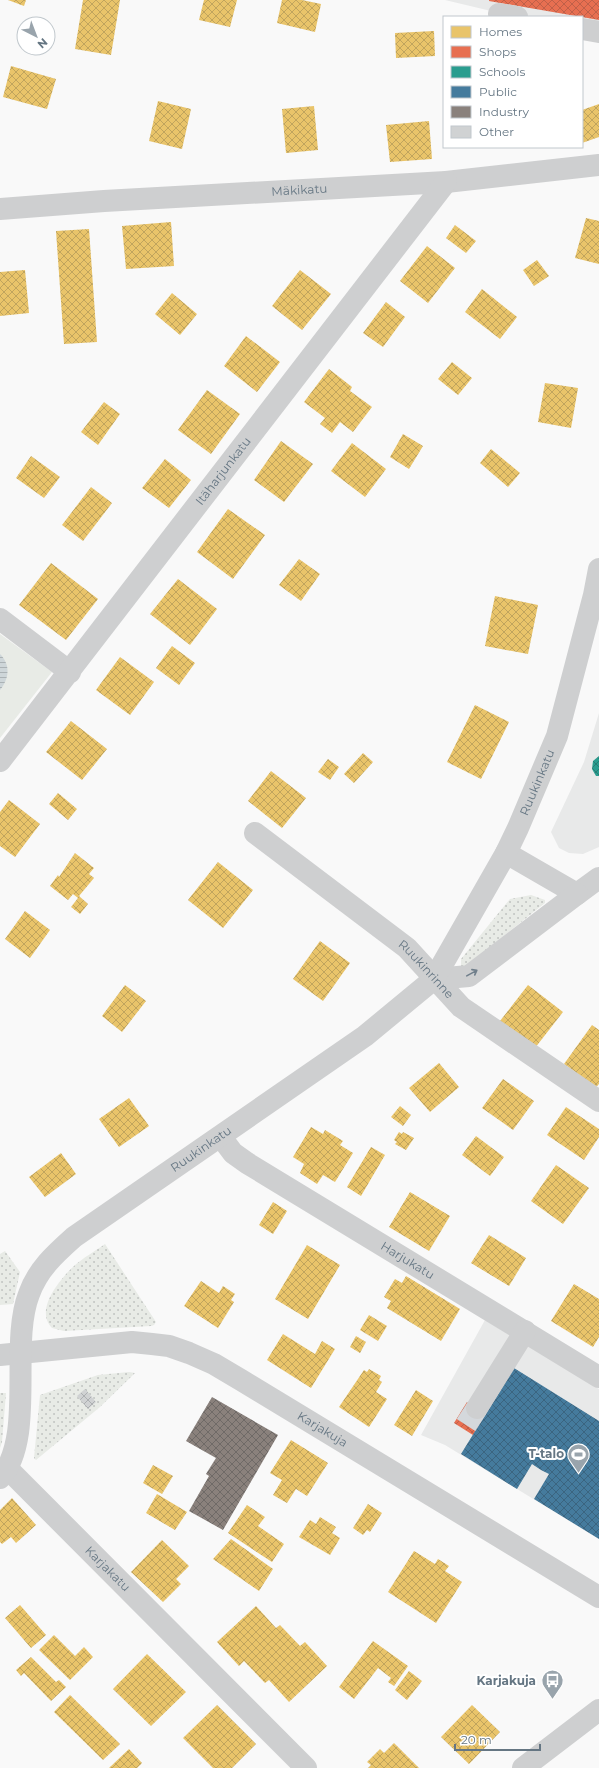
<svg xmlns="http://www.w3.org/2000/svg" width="599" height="1768" font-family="Montserrat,sans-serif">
<defs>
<pattern id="grass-dots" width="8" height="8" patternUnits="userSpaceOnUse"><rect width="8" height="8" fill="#e8ebe6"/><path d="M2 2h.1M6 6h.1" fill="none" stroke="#c0c3c0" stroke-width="1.8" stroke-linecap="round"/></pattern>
<pattern id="water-rules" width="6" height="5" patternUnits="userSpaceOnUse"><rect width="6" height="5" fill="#ced6d9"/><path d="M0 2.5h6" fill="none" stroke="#abb2b5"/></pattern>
<pattern id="homes-cross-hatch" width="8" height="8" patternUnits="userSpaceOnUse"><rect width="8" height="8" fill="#e9c46a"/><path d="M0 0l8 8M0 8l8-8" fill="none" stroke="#c0a45d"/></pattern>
<pattern id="shops-cross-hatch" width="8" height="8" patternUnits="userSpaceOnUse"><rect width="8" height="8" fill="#e76f51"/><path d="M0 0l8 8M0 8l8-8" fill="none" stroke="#bf6049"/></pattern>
<pattern id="schools-cross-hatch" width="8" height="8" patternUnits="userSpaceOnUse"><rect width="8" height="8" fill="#2a9d8f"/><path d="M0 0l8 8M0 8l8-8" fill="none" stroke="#277e75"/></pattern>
<pattern id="public-cross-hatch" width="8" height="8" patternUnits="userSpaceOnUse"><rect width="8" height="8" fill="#457b9d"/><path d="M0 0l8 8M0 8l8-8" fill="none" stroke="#3b6580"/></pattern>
<pattern id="industry-cross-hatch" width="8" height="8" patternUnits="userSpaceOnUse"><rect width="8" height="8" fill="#8a817c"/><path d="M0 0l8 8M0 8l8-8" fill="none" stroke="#6f6a67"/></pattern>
<pattern id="building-cross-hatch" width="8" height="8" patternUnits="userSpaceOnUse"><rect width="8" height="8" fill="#d0d2d3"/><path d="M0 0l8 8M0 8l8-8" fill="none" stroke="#acafb1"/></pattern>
</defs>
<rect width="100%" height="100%" fill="#f9f9f9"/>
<path fill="#e8e9e9" d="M445 0H599V37L582 33V17H516Z
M599 713V847L583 854 569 853 559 848 551 832 584 762Z
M485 1320 599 1389V1539L445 1445 421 1435Z"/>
<path fill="url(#grass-dots)" d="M531 895 545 900V903L465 967 461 966V959L505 905 510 899Z
M105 1244 156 1322 154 1325 151 1326 64 1331 52 1328C34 1310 60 1279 74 1266 83 1258 95 1251 105 1244Z
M5 1251 20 1272 13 1304 0 1305V1254Z
M129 1372 135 1373 100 1407 36 1460 34 1458 40 1395 98 1375Z
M0 1393H6L2 1442 0 1448Z"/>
<path fill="#e8ebe6" d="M0 634 52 672 0 738Z"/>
<path fill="url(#water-rules)" d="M0 654C11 665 9 679 0 690Z"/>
<path fill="url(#homes-cross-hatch)" d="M8 0H26L24 6Z
M83 0H120L111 55 75 49Z
M204 0H237L230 27 199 20Z
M282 0H302L321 4 315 32 277 23Z
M434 31 435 56 396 58 395 33Z
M11 66 56 79 47 109 3 97Z
M158 101 191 109 182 149 149 141Z
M599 104V137L582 143V110Z
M314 106 318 150 286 153 282 109Z
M429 121 432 159 390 162 386 125Z
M586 218 599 221V264L575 258Z
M171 222 174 266 126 269 122 226Z
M455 225 476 241 466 253 446 238Z
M89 229 97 342 64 344 56 231Z
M427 246 455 268 428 303 400 281Z
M537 260 549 276 534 286 523 270Z
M25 270 29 313 0 316V272Z
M300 270 331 294 302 330 272 306Z
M482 289 517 317 500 339 465 312Z
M172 293 197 314 180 335 155 314Z
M386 302 405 317 383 347 363 333Z
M246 336 280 362 257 392 224 366Z
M452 362 472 378 458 395 438 379Z
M329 369 352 387 350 391 372 407 353 432 340 422 332 433 320 424 325 418 304 402Z
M545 383 578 388 571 428 538 422Z
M207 390 240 414 211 454 178 430Z
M104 402 120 414 98 445 81 432Z
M403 434 423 446 409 469 390 457Z
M281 441 313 464 284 502 254 480Z
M352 443 386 469 365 497 331 471Z
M491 449 520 473 508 487 480 463Z
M31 456 60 477 44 498 16 478Z
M165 459 191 480 169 508 142 488Z
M91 487 112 503 83 541 62 525Z
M228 509 265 535 233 579 197 552Z
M299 559 320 574 301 601 279 585Z
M51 563 98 599 66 640 19 605Z
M178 579 217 609 190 645 150 614Z
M495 596 538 605 528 654 485 646Z
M172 646 195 663 179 685 156 668Z
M120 657 154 682 130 715 96 690Z
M475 705 509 722 481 779 447 762Z
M71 721 107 749 82 780 46 752Z
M363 753 373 762 354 783 344 774Z
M328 759 339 767 330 780 318 772Z
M271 771 306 798 282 828 248 801Z
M58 793 77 809 68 820 49 804Z
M9 800 40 824 15 857 0 846V812Z
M75 853 94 868 89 874 94 878 79 896 88 904 80 914 71 907 78 898 73 894 68 900 50 886 58 875 59 877Z
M218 862 253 890 223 928 188 900Z
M25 911 50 930 30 958 5 939Z
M320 941 350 963 323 1001 293 979Z
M125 985 146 1001 122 1032 102 1016Z
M528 985 563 1012 535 1048 500 1021Z
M592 1025 599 1030V1084L596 1087 564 1064Z
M439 1063 459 1087 430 1112 409 1088Z
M503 1079 534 1101 513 1130 482 1108Z
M129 1098 149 1126 119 1147 99 1119Z
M400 1106 411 1115 403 1126 391 1117Z
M566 1107 599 1129V1137L584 1160 547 1135Z
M311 1127 323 1134 325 1130 343 1141 340 1145 353 1153 335 1182 323 1175 317 1184 300 1173 304 1164 293 1157Z
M399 1132 402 1134 403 1132 414 1138 406 1150 395 1144 397 1142 394 1140Z
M476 1136 504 1157 490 1176 462 1155Z
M371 1147 385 1155 361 1196 347 1187Z
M61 1153 76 1174 45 1197 29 1177Z
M556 1165 589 1188 563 1224 531 1201Z
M410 1192 450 1216 429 1251 389 1227Z
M273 1202 287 1211 273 1234 259 1225Z
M489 1235 526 1258 509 1286 471 1263Z
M307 1245 340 1265 308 1319 275 1299Z
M406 1276 460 1309 441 1341 387 1308 391 1301 384 1297 395 1279 402 1283Z
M201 1281 219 1293 223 1286 235 1294 231 1300 234 1302 218 1328 184 1306Z
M574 1284 599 1299V1337L593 1347 551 1321Z
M369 1315 387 1326 378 1341 360 1330Z
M283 1334 315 1354 322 1341 335 1349 311 1388 267 1360Z
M356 1336 366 1342 360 1353 350 1347Z
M369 1369 381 1376 379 1380 382 1382 376 1392 387 1399 369 1427 339 1407 364 1370 367 1372Z
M416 1390 433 1401 412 1436 394 1425Z
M291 1440 328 1463 307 1496 296 1489 287 1503 273 1495 282 1480 270 1473Z
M153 1465 173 1476 162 1494 143 1483Z
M157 1494 187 1512 175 1530 146 1513Z
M12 1498 36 1525 16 1543 11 1537 2 1544 0 1542V1510Z
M368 1504 382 1513 370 1532 367 1530 363 1535 353 1528Z
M247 1505 265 1517 258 1526 284 1544 272 1562 228 1533Z
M320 1517 336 1527 332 1533 340 1538 330 1555 299 1537 310 1520 316 1524Z
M231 1539 273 1569 259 1591 213 1559Z
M162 1540 189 1566 176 1579 181 1584 163 1602 131 1572Z
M414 1551 435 1564 438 1559 449 1566 445 1571 462 1582 436 1623 388 1592Z
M20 1605 46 1635 31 1648 5 1618Z
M256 1606 276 1628 280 1625 300 1646 305 1642 327 1666 289 1702 269 1680 265 1683 244 1661 239 1666 217 1642Z
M54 1635 75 1656 84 1647 93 1657 70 1680 39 1650Z
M373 1641 408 1666 394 1686 388 1682 391 1678 378 1668 354 1699 339 1687Z
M147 1654 186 1692 151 1726 113 1689Z
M31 1657 56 1682 59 1680 66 1687 51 1701 24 1673 21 1676 16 1670Z
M409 1671 422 1681 407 1700 395 1690Z
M70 1695 120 1744 103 1760 54 1712Z
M217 1705 256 1744 232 1768H213L183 1738Z
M472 1705 500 1732 469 1764 441 1737Z
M394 1743 419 1768H368L371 1765 367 1762 380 1749 384 1753Z
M129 1749 142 1763 137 1768H109Z"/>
<path fill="url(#shops-cross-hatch)" d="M489 0H599V20L489 1Z
M467 1402 486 1413 473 1435 454 1423Z"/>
<path fill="url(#schools-cross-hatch)" d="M599 756V776H596L592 769 593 761Z"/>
<path fill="url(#public-cross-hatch)" d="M514 1368 599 1421V1539L534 1499 549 1474 541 1470 532 1464 517 1489 461 1454Z"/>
<path fill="url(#industry-cross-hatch)" d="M212 1397 278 1435 223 1530 189 1511 209 1476 206 1474 216 1458 186 1441Z"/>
<path fill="url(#building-cross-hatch)" d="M85 1389 96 1402 88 1409 77 1396Z"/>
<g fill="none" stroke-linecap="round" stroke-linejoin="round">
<path stroke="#d4d8dc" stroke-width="22" stroke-dasharray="22 11" stroke-linecap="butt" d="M466 1425 477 1408"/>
<g stroke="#cecfd0" stroke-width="22">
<path d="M499 14 517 17"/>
<path d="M582 29 599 32"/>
<path id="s1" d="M0 209 104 201 446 182 599 165"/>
<path d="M0 619 70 672"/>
<path id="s2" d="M0 761 446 182"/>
<path id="s3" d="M255 833 407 948 461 1007 599 1101"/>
<path d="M506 853 577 894 599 878"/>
<path d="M434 979 469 976 577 894"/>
<path id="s4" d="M221 1137 233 1153 247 1163 599 1377"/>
<path id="s5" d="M0 1355 132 1342 152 1344 169 1346 189 1353 214 1364 241 1380 599 1597"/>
<path d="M477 1408 525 1331"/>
<path id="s6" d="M8 1469 306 1768"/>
<path id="s7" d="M0 1478C36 1437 9 1345 29 1294 38 1269 55 1254 74 1237L365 1036 434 979 506 853 518 828 557 736 594 595 599 569"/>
<path d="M523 1768 599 1710"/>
</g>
</g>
<defs><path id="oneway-shaft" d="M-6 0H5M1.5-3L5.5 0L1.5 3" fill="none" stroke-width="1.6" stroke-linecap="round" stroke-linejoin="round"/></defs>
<use stroke="#707f8b" href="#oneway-shaft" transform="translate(472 973) rotate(-29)"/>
<defs>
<symbol id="stadium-pin" viewBox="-11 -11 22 30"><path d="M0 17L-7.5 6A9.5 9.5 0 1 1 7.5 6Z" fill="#99a4ac" stroke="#fff"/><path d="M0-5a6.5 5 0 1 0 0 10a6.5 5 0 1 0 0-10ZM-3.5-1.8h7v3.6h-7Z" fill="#fff"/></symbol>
<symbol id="bus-pin" viewBox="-11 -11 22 30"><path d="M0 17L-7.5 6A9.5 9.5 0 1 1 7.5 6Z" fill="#99a4ac" stroke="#fff"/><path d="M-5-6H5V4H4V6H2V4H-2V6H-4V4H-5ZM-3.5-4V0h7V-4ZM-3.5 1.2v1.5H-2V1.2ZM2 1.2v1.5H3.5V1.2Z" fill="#fff"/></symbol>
</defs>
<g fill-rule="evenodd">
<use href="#stadium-pin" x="566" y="1442" width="25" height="34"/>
<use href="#bus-pin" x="540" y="1668" width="25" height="34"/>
</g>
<g text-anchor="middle" stroke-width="4" stroke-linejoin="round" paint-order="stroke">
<g font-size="12" fill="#657683" stroke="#fff">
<text dy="4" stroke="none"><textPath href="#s1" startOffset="300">Mäkikatu</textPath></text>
<text dy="4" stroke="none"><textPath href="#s2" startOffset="366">Itäharjunkatu</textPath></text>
<text dy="4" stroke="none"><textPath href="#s7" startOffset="928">Ruukinkatu</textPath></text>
<text dy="4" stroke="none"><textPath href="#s3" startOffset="219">Ruukinrinne</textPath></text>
<text dy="4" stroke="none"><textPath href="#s7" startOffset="417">Ruukinkatu</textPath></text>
<text dy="4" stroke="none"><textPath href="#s4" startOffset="225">Harjukatu</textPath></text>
<text dy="4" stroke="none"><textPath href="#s5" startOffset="345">Karjakuja</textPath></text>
<text dy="4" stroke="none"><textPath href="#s6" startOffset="141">Karjakatu</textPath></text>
</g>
<g font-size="12" font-weight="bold" fill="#657683" stroke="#fff" text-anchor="end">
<text x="564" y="1458">T-talo</text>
<text x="536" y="1685">Karjakuja</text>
</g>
</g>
<rect x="443" y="16" width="140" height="132" fill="#ffffff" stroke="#c1c8cd"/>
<rect x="451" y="26" width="20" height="12" fill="#e9c46a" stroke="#c1c8cd"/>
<text x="479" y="36" font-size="12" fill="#657683">Homes</text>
<rect x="451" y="46" width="20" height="12" fill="#e76f51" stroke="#c1c8cd"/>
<text x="479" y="56" font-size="12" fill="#657683">Shops</text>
<rect x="451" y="66" width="20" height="12" fill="#2a9d8f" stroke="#c1c8cd"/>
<text x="479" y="76" font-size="12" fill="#657683">Schools</text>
<rect x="451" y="86" width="20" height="12" fill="#457b9d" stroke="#c1c8cd"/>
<text x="479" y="96" font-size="12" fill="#657683">Public</text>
<rect x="451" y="106" width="20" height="12" fill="#8a817c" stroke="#c1c8cd"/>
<text x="479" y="116" font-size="12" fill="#657683">Industry</text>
<rect x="451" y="126" width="20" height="12" fill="#d0d2d3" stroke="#c1c8cd"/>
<text x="479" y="136" font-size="12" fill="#657683">Other</text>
<g transform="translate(36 36) rotate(138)"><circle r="19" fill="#ffffff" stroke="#c1c8cd"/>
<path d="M0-3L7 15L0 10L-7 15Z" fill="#99a4ac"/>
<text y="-6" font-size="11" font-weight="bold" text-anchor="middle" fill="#657683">N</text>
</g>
<path d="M455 1744v6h85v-6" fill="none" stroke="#657683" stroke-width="2"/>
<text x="461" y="1744" font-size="12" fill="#657683" stroke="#ffffff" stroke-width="3" paint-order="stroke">20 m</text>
</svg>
